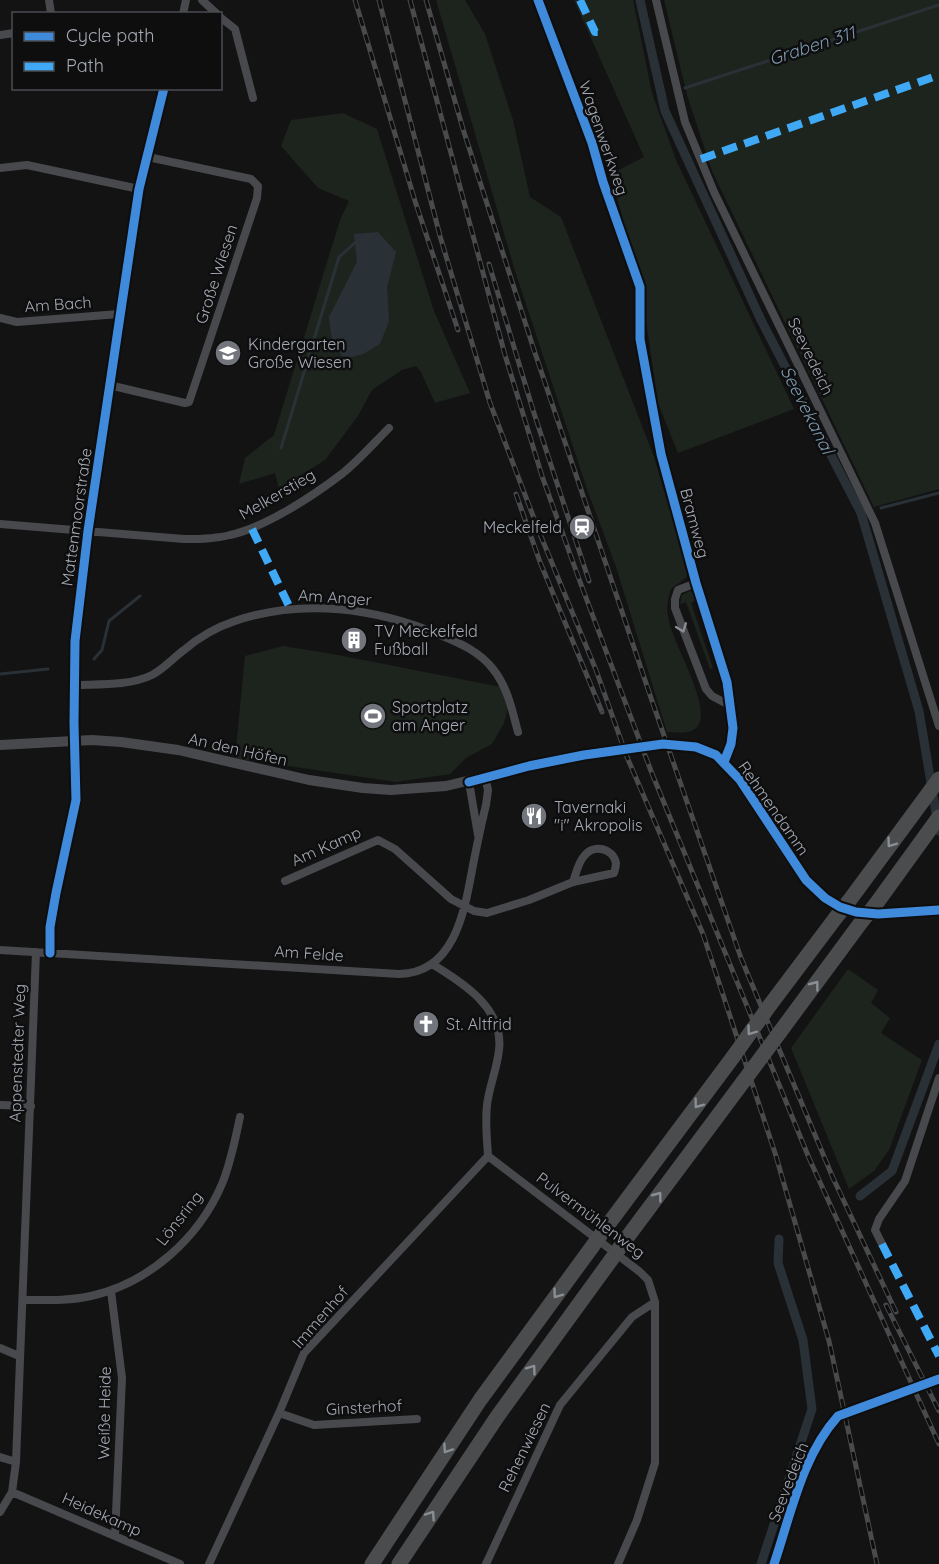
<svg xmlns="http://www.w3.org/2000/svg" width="939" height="1564" font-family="Quicksand,sans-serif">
<rect width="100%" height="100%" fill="#131314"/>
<path fill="#1d241e" d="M436 0H465L485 34 513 120 530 197 561 217 654 457 686 565 687 577 671 589C668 597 666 608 668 616 670 640 714 708 697 727 690 735 677 732 667 732L616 567 587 489 515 271Z
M574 0H633L652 93 676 160 794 409 678 453 658 403 646 320 633 259 611 174 644 157Z
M664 0H939V489L874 507 712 171 687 95Z
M343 113 377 129 434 311 470 393 435 403 421 372 416 366 402 370 372 390 358 416 325 460 279 489 275 473 239 484 245 458 274 435 340 220 349 201 318 188 281 146 291 120Z
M690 591 695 594 697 600 691 603 713 668 710 669 686 602 680 604 682 595Z
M283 646 338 655 501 687 508 708 504 723 492 744 466 758 450 774 396 782 235 758 245 656Z
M848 969 878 990 871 1003 890 1018 881 1033 922 1060 889 1150 874 1171 849 1189 791 1048Z"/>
<path fill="#293137" d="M378 232 396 252 387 287 389 321 380 344 363 354 344 359 332 341 329 317 357 262 354 234Z"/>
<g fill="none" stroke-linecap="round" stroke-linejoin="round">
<path stroke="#293137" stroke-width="3" d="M685 88 939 5
M281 448 339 257 357 241
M881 508 939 493
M94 659 102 650 109 621 140 596
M0 674 48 669"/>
<path stroke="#293137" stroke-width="9" d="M640 0 665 111 761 320 861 513 919 711 939 831
M860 1196 892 1171 939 1044
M761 1564 812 1409 803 1340 778 1263 779 1239"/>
<path stroke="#303134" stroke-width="8" stroke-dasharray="8 4" stroke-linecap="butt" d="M838 1416 939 1379"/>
<path stroke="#48494c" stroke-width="8" d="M49 0 51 14
M202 0 217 14
M538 0 592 143 603 182 640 287V339L661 454 696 583 727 682 733 728 731 744 724 762
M656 0 685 122 714 192 875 523 939 726
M183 14 186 0
M220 17 235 29 253 98
M0 35 14 33
M0 168 27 165 139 189
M0 318 17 322 119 314
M109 385 185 403 189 402 257 198 258 186 251 179 148 157
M0 524 184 539C200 539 215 539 230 535 266 527 313 496 343 473 359 460 374 443 389 428
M696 583 678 590 675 599V608L706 689 712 696 729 705
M75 685C100 684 129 686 152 675 164 669 173 658 184 650 198 638 217 627 235 621 303 598 376 608 440 635 460 643 480 652 493 669 508 688 512 710 518 732
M469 782 478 835
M285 881 378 840 395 849 451 899 474 911 487 913 529 900 573 882 614 873C615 870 616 866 616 863 613 848 594 844 585 855 578 862 576 874 573 882
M0 950 399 974C456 973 465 908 473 865 477 845 481 825 486 805L488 790 485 777
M50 953V927L56 893 76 800 74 723 75 641 88 531 139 189 164 88
M432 964C463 983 504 1008 499 1050 497 1069 489 1087 487 1105 485 1122 487 1139 488 1156L640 1272 648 1280 655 1302V1463L637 1520 618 1564
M0 1105 31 1106
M882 1244 875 1230 879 1219 905 1181 939 1078
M111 1291 122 1378 115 1536
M23 1300C45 1300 69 1301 91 1296 149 1283 199 1238 222 1184 231 1162 235 1140 240 1117
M0 1348 19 1356
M279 1413 314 1425 417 1419
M0 1457 16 1462
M12 1492 180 1564
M0 1512 12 1492 16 1462 36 952
M209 1564 279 1413 304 1353 488 1156
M486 1564 560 1405 632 1317 655 1302
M774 1564C791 1514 802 1456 838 1416"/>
<path stroke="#48494c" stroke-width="10" d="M0 745 92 740 121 742 178 750 309 780 363 788 391 790 446 786 558 759 609 751
M686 745C697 747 707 749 716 755 729 765 739 780 748 794 771 827 803 890 839 906 869 920 907 912 939 910"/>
<path stroke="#4a4c4e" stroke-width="15" d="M849 901 939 779
M876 904 939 817
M770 1005 837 916
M780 1032 862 921
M604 1230 733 1057
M623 1243 743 1082
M372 1564 480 1400 592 1247
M399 1564 497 1417 611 1260"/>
<defs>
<path id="rail" d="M355 0 415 201 458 330
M379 0 440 236 490 403 540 534 596 670 627 757 703 934 776 1156 829 1341 877 1564
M410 0 505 355 542 476 579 579 651 771 809 1158 939 1444
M426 0 463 129 534 350 651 698 741 958 833 1178 896 1312
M489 264 533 410 589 581
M516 494 540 562 602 712
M886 1305 939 1411"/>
</defs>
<use href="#rail" stroke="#484a4c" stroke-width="5"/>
<use href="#rail" stroke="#0e0e0f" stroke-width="3" stroke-dasharray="9" stroke-linecap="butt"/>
<path stroke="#48494c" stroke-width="10" d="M609 751 663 744 686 745"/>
<path stroke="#4a4c4e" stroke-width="15" d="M837 916 849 901
M862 921 876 904
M733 1057 770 1005
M743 1082 780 1032
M592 1247 604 1230
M611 1260 623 1243"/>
<path stroke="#3fa9f5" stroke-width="8" stroke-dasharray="15 8" stroke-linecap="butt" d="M580 0 595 32H603
M701 159 939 75
M252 529 290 608
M882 1244 939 1356"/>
<defs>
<path id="cycleway" d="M538 0 592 143 603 182 640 287V339L661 454 696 583 727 682 733 728 731 744 724 762
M469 782 529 766 584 755 663 744 696 747 716 755 740 780 806 880 825 898 840 907 856 912 878 914 939 910
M50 953V927L56 893 76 800 74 723 75 641 88 531 139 189 164 88
M774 1564C791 1514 802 1456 838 1416L939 1379"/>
</defs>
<use href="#cycleway" stroke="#0e0e0f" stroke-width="13"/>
<use href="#cycleway" stroke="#408adc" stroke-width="9"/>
</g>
<defs><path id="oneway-chevron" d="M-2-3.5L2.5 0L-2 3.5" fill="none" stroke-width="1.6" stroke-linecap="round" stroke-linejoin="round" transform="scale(1.5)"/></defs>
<use stroke="#898d95" href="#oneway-chevron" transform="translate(682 628) rotate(69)"/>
<g stroke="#8a8e95">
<use href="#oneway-chevron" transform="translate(891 843) rotate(126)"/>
<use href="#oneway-chevron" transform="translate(815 985) rotate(-53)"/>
<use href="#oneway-chevron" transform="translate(751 1031) rotate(126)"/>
<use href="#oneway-chevron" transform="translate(698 1104) rotate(127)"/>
<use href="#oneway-chevron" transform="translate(658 1196) rotate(-53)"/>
<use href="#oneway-chevron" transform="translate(557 1294) rotate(126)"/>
<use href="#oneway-chevron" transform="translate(532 1369) rotate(-54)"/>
<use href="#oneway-chevron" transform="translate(447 1449) rotate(124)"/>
<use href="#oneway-chevron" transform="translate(431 1515) rotate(-56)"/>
</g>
<defs>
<symbol id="school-disc" viewBox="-11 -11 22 22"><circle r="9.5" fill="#72757c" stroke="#0e0e0f"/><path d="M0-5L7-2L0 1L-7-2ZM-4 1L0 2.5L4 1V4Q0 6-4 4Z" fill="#fff"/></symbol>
<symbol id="station-disc" viewBox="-11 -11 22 22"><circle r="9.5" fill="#72757c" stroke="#0e0e0f"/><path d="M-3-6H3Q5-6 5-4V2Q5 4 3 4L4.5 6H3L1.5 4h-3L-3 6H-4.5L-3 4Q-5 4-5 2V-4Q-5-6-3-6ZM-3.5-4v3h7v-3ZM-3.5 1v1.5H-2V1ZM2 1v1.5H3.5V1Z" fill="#fff"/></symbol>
<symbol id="building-disc" viewBox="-11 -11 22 22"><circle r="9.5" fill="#72757c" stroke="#0e0e0f"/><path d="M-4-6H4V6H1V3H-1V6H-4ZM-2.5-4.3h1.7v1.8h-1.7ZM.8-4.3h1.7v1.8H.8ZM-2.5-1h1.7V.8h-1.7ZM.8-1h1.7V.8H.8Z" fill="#fff"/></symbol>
<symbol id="stadium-disc" viewBox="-11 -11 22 22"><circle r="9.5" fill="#72757c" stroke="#0e0e0f"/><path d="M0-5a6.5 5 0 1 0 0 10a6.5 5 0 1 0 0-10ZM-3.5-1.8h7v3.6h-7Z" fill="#fff"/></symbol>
<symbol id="restaurant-disc" viewBox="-11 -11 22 22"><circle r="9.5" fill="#72757c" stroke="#0e0e0f"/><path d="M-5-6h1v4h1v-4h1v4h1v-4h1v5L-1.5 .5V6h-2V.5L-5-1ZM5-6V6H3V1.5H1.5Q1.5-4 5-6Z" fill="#fff"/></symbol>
<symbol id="church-disc" viewBox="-11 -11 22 22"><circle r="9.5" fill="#72757c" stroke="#0e0e0f"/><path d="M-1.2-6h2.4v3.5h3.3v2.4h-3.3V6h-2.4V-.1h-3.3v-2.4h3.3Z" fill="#fff"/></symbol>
</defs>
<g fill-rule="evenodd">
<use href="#school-disc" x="213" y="338" width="30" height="30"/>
<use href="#station-disc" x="567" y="512" width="30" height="30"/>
<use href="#building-disc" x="339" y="625" width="30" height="30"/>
<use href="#stadium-disc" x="358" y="701" width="30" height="30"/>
<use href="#restaurant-disc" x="519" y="801" width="30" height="30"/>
<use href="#church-disc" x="411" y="1009" width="30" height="30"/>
</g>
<g text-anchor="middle" stroke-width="5" stroke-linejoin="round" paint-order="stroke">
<g font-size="16" fill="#a5aab4" stroke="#0e0e0f">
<text transform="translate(604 138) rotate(71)" y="6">Wagenwerkweg</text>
<text transform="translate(216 274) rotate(-72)" y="6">Große Wiesen</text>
<text transform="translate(58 304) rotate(-4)" y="6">Am Bach</text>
<text transform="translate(811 356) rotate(64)" y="6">Seevedeich</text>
<text transform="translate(277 494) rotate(-30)" y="6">Melkerstieg</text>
<text transform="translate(76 517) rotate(-82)" y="6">Mattenmoorstraße</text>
<text transform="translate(695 523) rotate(75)" y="6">Bramweg</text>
<text transform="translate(335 597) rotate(4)" y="6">Am Anger</text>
<text transform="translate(238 749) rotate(13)" y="6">An den Höfen</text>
<text transform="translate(774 808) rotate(55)" y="6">Rehmendamm</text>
<text transform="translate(326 846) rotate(-24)" y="6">Am Kamp</text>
<text transform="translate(309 953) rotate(4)" y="6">Am Felde</text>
<text transform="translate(17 1053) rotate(-88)" y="6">Appenstedter Weg</text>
<text transform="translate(591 1215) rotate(37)" y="6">Pulvermühlenweg</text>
<text transform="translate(179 1218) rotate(-52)" y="6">Lönsring</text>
<text transform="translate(320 1317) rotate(-49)" y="6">Immenhof</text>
<text transform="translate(364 1407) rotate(-3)" y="6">Ginsterhof</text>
<text transform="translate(104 1413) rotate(-89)" y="6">Weiße Heide</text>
<text transform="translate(524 1447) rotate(-64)" y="6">Rehenwiesen</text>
<text transform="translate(788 1482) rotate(-69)" y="6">Seevedeich</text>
<text transform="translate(102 1514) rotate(24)" y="6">Heidekamp</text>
</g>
<g font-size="16" fill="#a5aab4" stroke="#0e0e0f" text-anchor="start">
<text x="248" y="350">Kindergarten<tspan x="248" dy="18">Große Wiesen</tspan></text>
<text x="562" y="533" text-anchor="end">Meckelfeld</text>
<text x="374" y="637">TV Meckelfeld<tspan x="374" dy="18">Fußball</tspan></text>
<text x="392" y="713">Sportplatz<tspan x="392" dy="18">am Anger</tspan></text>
<text x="554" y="813">Tavernaki<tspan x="554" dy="18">"i" Akropolis</tspan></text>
<text x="446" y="1030">St. Altfrid</text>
</g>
<g font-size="18" font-style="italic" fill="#7c99af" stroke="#0e0e0f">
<text transform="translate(812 46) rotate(-18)" y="6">Graben 311</text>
<text transform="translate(807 410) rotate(63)" y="6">Seevekanal</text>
</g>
</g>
<rect x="12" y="12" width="210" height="78" fill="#0e0e0f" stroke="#4a4c51" stroke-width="1.5"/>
<rect x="24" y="32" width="30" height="9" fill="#408adc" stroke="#4a4c51" stroke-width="1.5"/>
<text x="66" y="42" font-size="18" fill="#a5aab4">Cycle path</text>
<rect x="24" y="62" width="30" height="9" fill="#3fa9f5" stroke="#4a4c51" stroke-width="1.5"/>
<text x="66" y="72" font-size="18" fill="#a5aab4">Path</text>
</svg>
